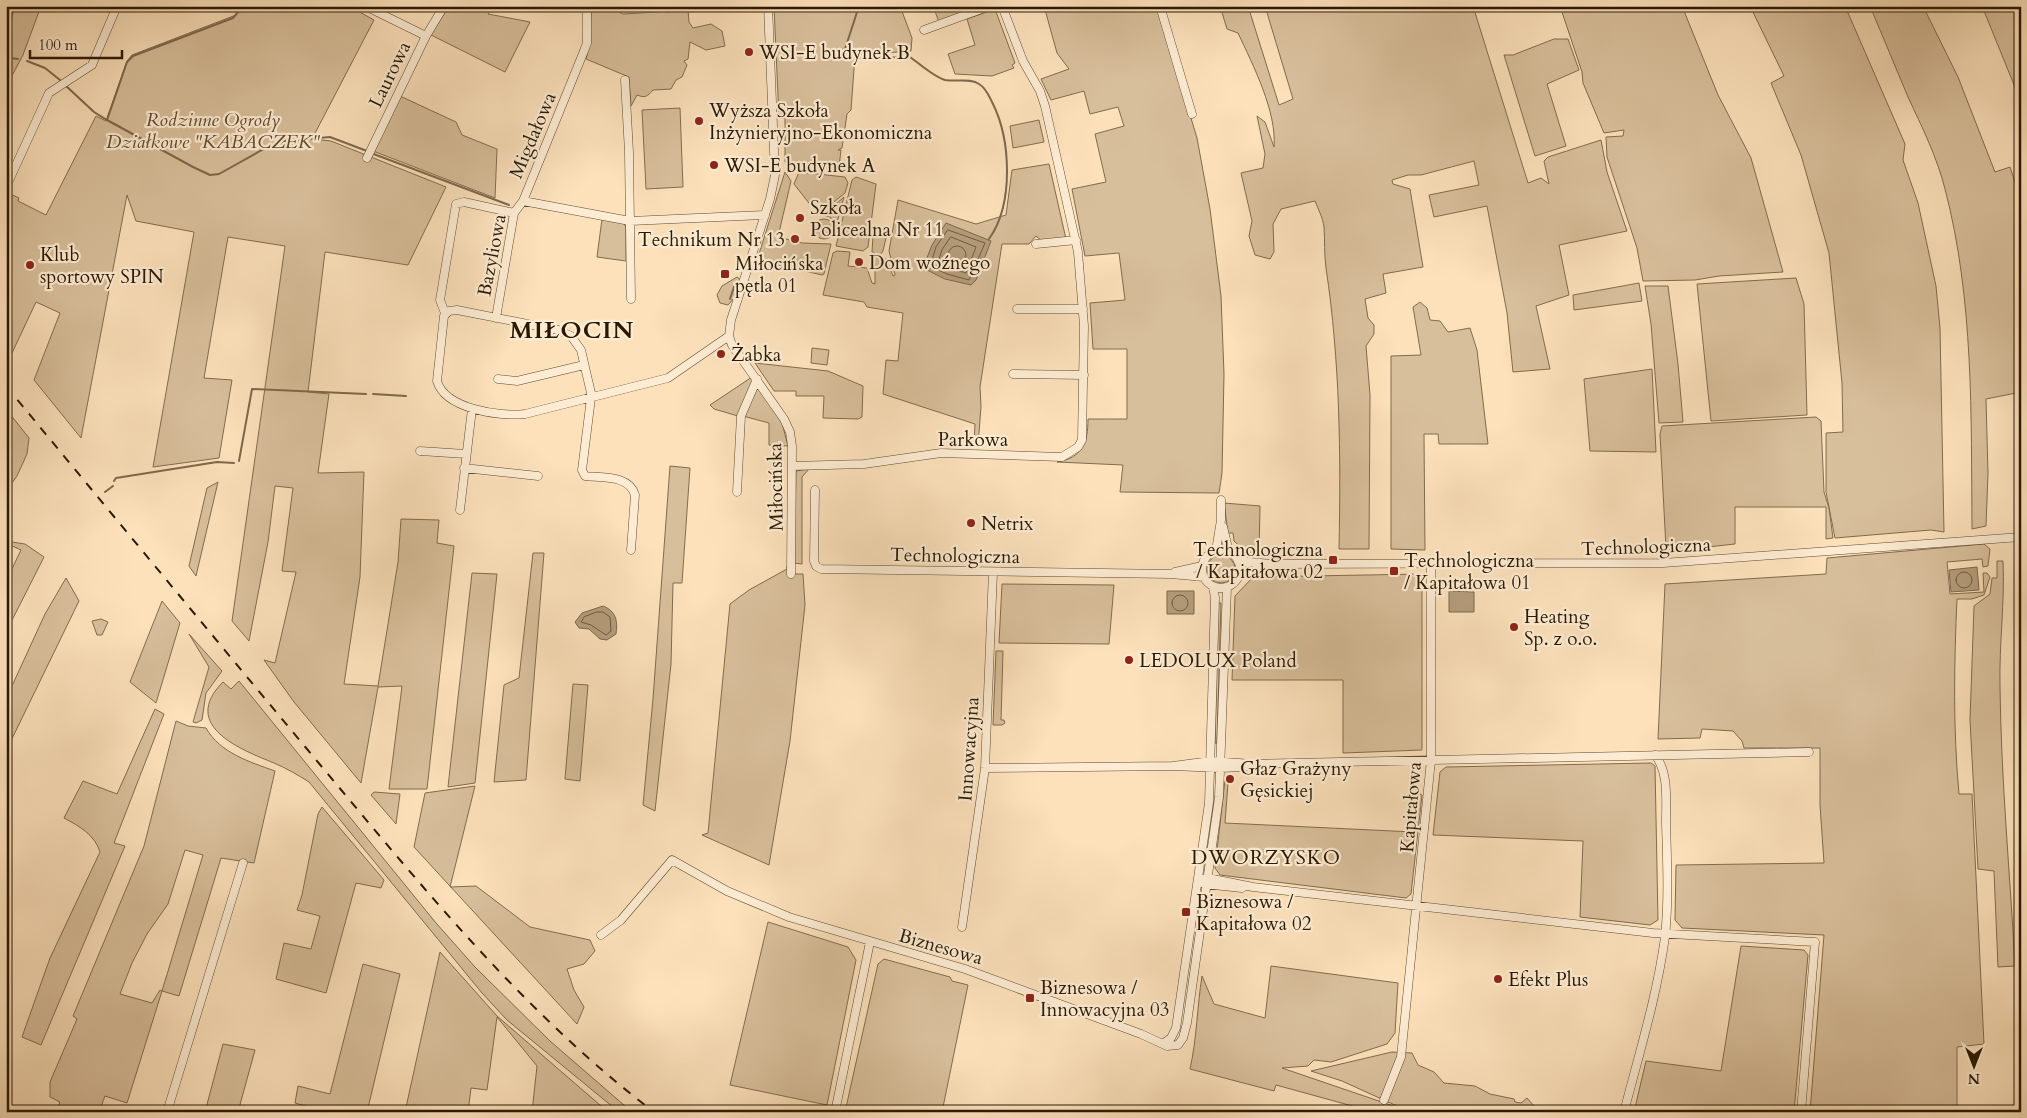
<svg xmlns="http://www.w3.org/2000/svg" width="2027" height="1118" font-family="Cardo,serif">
<rect width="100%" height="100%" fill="#fce1bb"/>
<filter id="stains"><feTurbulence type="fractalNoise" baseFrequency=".004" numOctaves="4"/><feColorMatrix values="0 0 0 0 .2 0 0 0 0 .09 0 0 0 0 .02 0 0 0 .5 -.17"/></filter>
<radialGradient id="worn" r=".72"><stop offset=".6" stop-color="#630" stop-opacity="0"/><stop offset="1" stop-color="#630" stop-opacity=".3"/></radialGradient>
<path fill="#d8bf9b" stroke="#816c4e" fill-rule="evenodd" d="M15 6H41L23 55 6 87V34L8 33Z
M241 6H349L374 20 312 139 331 141 446 187 408 265 325 252 308 392 329 394 318 473 364 472 360 577 344 684 378 686 398 562 401 519 439 520 437 543 454 546 427 789H389L402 686 378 687 361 783 294 702 264 660 275 663 296 572 282 571 293 488 275 486 268 542 249 641 232 621 285 246 228 237 204 378 232 380 219 458 153 467 194 232 136 221 127 195 81 438 34 380 60 313 36 302 12 353 6 346V192L19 198 18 201 46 215 96 116 106 121 127 61 132 55 236 15Z
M449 6H493L488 14 530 22 505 72 431 35Z
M591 6H605L623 14 688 10 689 22 693 28 711 24 722 31 725 46 706 50 690 42 688 59 684 61 687 65 682 77 676 80 671 89 653 90C647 97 645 98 637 95L631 106 629 77 586 59 590 44Z
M774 6H900L912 38 911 51 855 55 851 110 847 114 842 148 838 150H841L839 167 836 168 785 162V118H779Z
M933 6H983L939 22Z
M1044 6H1157L1197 138 1210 209 1221 296 1224 374 1222 473 1219 493 1120 492 1123 465 1057 462C1082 458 1088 443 1088 419H1127V349H1093L1090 303 1125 300 1119 253 1085 256 1072 189 1106 182 1095 134 1124 126 1118 107 1090 114 1084 91 1051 100 1041 79 1069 69 1057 53Z
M1220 6H1248L1279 105 1293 99 1265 6H1473L1528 183 1541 178 1549 184 1544 161 1548 157 1601 140 1607 172 1627 231 1559 245 1569 295 1536 306 1550 369 1513 372 1507 313 1487 206 1434 217 1429 195 1479 185 1474 161 1421 175H1408L1392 180 1393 184 1410 189 1423 267 1383 274 1386 293 1365 299 1368 318 1374 325V334L1366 346 1370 395 1369 549H1339C1341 455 1340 361 1326 268 1324 254 1325 241 1324 227 1323 218 1318 209 1315 201L1281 209 1273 224 1274 252 1270 259 1255 255 1249 236 1252 221 1241 173 1263 168 1265 154 1257 116 1265 122 1274 147C1277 112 1253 65 1238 33L1227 29Z
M1560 6H1682L1718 95 1751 158 1783 272 1719 276 1695 280 1643 281 1637 248 1607 157 1606 137 1623 136 1624 130 1604 133 1583 83 1582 72Z
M1750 6H1845L1905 144 1903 160 1918 203 1936 286 1940 328 1944 532 1931 530 1835 538 1826 492V433L1843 432 1842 383 1829 253 1801 155 1771 83 1784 76Z
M1870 6H1923L1958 77 1995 172 2010 167 2021 200V392L1986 399 1988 474 1986 526 1972 529C1971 415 1974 300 1945 189 1937 157 1922 127 1908 97 1895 67 1883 36 1870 6Z
M1982 6 2010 9 2021 7V20L2017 21 2021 31V102Z
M995 9 1015 63 1012 65 1014 68 992 76 955 74 948 54 975 45 967 19Z
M1554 39H1568L1579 70 1547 84 1566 146 1535 156 1504 55H1513Z
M400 96 456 122 462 135 497 149 495 198 373 151Z
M680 108 683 187 646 189 642 110Z
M1039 120 1044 142 1013 148 1010 126Z
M1049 164 1066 239 1042 241 1036 236 1029 244H1002L980 387 981 406 978 446 974 445 975 424 883 394 886 360 898 361 903 313 867 307 864 302 823 295 833 253 837 251 850 252 848 266 867 268 872 283 875 284V263L871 256 886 259 893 276 895 275 889 251 898 200 976 224 1006 215 1012 170Z
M785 172 791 181 778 237 802 243 831 244 824 274 822 275 757 260Z
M799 172 845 177 848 183 845 193 820 213 812 207 794 184Z
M856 177 876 184 868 247 863 251 836 246 852 180Z
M844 197 836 226 830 217 823 215Z
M814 229a10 10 0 1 1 20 0a10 10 0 1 1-20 0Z
M602 219 623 222 626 227V261L597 257Z
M873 236 886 238 883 251 880 255 872 252Z
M737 277 741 280 735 297 728 305 720 303 717 295 722 286Z
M1796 278 1804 304 1807 415 1711 421 1697 284Z
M1639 283 1642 301 1574 310 1573 295Z
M1645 286H1668L1678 364 1683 422 1659 423 1651 324Z
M1420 302 1427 308 1430 320 1440 321 1448 332 1470 328 1477 350 1488 444H1439L1438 434H1424L1425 550 1391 549V356L1421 355 1413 307Z
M812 348 829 350 827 365 811 363Z
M755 363 828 371 863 386 862 417 858 419 823 418 824 396H796V391H774Z
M1652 369 1656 452 1590 451 1584 379Z
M752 377 753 381 738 416 714 409 710 405Z
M759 389 781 419 788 446 769 445V423L743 416 756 390Z
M6 409 29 438 27 454 17 476 10 486 6 502Z
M1816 417 1821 421 1824 492 1829 508 1833 538 1826 539V507H1735V544L1671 551 1666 548 1660 434 1662 426Z
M670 466 690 468 682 583H673L671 664 655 811 643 805 653 699Z
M809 469 802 477V564L794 563 796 471Z
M218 482 196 576 189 566 207 488Z
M1224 503 1260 506 1259 554 1246 552 1234 541 1233 533H1228Z
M12 542 25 544 44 557 6 632V581L21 550 10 545Z
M1984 544 1990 549 1988 566 1983 567 1982 559 1947 562 1950 594 1984 592 1983 573H1987L1990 577 1984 595 1972 599H1957C1954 664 1953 729 1959 794H1972L1984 1044 1957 1047V1112H1810L1824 935 1682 928 1675 920 1676 865 1824 863 1820 805V748H1744L1742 741 1733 731 1702 729 1700 738 1658 739 1665 584 1826 574 1827 558Z
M533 553H544L526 780 494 782 504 685 519 678Z
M1207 569a14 14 0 1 1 28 0a14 14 0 1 1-28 0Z
M2019 560 2021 802 2016 684Z
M1997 561H2003C2005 602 1999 644 2000 686 2001 779 2010 873 2015 966L1998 967 1994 871 1978 869 1970 720 1974 606 1990 594 1992 578H1997Z
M787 566H790V574H803L805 605 790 741 769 865 702 835 708 833 730 604 749 590 787 569Z
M472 573 497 574 475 783 448 787Z
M1422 574V750L1343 753V680H1232L1235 596 1253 577Z
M66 578 79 601 6 751V699L45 614Z
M1002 584 1114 585 1109 644 999 643Z
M162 601 180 623 156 703 130 682Z
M1218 603H1221L1217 743H1215Z
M101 619 108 622 102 635H97L92 621Z
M189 634 222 671 206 693 202 720 196 723 193 722 209 667Z
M996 651H1003L1001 720H1004L1005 723 1002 725H993Z
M239 681 436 923 475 967 550 1041 632 1112H619L507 1020 482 993 309 782C298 775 286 768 274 763 242 750 179 726 223 682L231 689Z
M573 684 588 685 580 781 565 779Z
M155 709 164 714 114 843 125 846 41 1045 22 1037 50 958 100 852C95 835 79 826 64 818L83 781 117 794Z
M176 721 188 726 206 728C220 753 250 762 275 771L254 863 221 858 179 996 162 991 127 1103 105 1096 99 1112H56L60 1102 50 1097V1082L77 1019 73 1016 144 846ZM185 850 203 855 162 991 160 990 152 1003 120 994 132 963 147 934 168 904Z
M1651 763 1655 766 1658 920 1650 925 1580 917 1583 841 1433 835 1440 772 1446 767Z
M1225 780 1228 783 1225 823 1414 832 1418 793 1422 795 1411 894 1406 898 1220 875 1215 868Z
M475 786 450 887 476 886 530 927 590 940 595 951 584 964 567 969 574 990 584 1007 577 1024 414 847 425 793Z
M374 792 400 794 396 824 371 795Z
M322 807 384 880 381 888 356 883 326 993 276 979 284 943 311 949 320 916 297 910 302 895 318 814Z
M768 922 848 947 856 960 827 1105 730 1085Z
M1741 946 1804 950 1808 955 1794 1112H1634L1646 1061 1721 1071Z
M440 952 497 1016 608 1112H532L537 1066 497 1017 487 1090 471 1088 468 1112H405Z
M884 959 950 977 952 981 968 985 942 1112H845L878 964Z
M363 964 400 974 367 1112H326L295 1103 298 1086 330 1094Z
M1271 966 1398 983 1395 1033 1387 1044 1331 1062 1314 1060 1308 1066 1282 1068 1411 1112H1374L1276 1085 1274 1091 1190 1069C1197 1038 1197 1007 1202 976L1214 1004 1265 1018Z
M223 1044 255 1050 238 1112H205Z
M1392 1052 1412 1053 1418 1065 1434 1072 1444 1083 1475 1086 1490 1094 1514 1099 1515 1102 1521 1103 1527 1098 1534 1106V1112H1417L1397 1106 1342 1081 1311 1071Z"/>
<path fill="#b59d7c" stroke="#7d684b" d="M946 223 991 241 976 280 971 285 945 279 923 268 932 245Z
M1977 567 1979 590 1951 592 1949 570Z
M1167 591H1194V614H1167Z
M1449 591 1474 592V612H1449Z
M603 606C616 611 618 621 616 634L607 640 600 639 589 629 579 628 575 622 582 613Z"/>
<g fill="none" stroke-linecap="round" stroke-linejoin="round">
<path stroke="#705b3e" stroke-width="1" d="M948 230 985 243 969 280 947 274 930 266 936 247Z
M951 237 976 247 966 273 949 268 938 262 942 250Z
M948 255a9 9 0 1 1 18 0a9 9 0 1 1-18 0Z
M1956 580a8 8 0 1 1 16 0a8 8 0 1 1-16 0Z
M1172 603a8 8 0 1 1 16 0a8 8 0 1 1-16 0Z
M597 612H603L610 617 611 631 606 635 591 625 581 622 584 617Z"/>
<path stroke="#7d684b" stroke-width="2" d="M859 6 845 49 850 56 864 59 904 57
M910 57C920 64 934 77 945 80 956 82 971 78 979 84 986 88 989 96 992 102 1011 139 1014 204 989 239
M10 58 18 59
M27 61 45 68 60 80
M65 85 94 112 107 120 193 167 210 175 219 174 269 146 285 141 330 137 367 151
M107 120 127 62 133 56 233 18 243 6
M371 153 509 205
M730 299 735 284
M373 394 406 396
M239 461 252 389 366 394
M114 481 116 478 217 462 234 463
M105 492 113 486"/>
<defs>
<path id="minor" d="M365 6 426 36
M768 6 775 175 770 199 731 320 729 336 732 345 784 419 790 432 792 446 791 574
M1160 6 1192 114
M667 8 668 6
M924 30 990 6
M625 80 629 152 631 299
M367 158 426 36 444 6
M6 187 49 93 92 65 117 6
M523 201 630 221 765 215
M1036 244 1076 240
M1017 309H1083
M445 313 440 300 456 204 464 202 514 213
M496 318 514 213 523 201 584 51 587 43V6
M1013 374 1084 375
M498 379 517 381 584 365
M420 451 466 454
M792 466 864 464 941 453 1062 457 1078 447 1082 440 1084 326 1078 252 1045 106 1040 91 1023 61 1002 6
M464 468 538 476
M815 490 814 561 816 566 821 569 1171 574 1204 577
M737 492 741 416 757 379
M460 510 472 409
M1223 527 1229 552
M631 550 635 495C629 475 603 478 585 476L582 470 591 398V393L581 350 571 336 558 330 457 310 449 311 444 316 437 381C445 409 500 417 525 414L668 378 729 336
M1202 569a19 19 0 1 1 38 0a19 19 0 1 1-38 0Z
M1216 551 1221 520V500
M1238 561 1272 564 1663 563 2021 537
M1175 572 1202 566
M1239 574 1265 566
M1173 766 1211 761 1252 764 1809 752
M985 768 1173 766 1220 768 1243 767 1252 764
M1198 880 1208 878 1253 887 1653 933 1815 942 1801 1112
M1204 884 1242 888
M962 927 985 768 993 572
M601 935 621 920 672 860 727 891 789 917 965 969 1141 1034 1167 1046 1178 1045 1183 1038 1187 1023 1219 797 1227 587
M1164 1043 1171 1038 1176 1028 1209 803 1215 598 1213 586
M1384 1100 1401 1057 1431 760V564
M167 1112 243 863
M835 1112 870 942
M1624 1112C1639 1054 1657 996 1665 937 1669 899 1667 860 1666 822 1666 801 1669 772 1655 755"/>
</defs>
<use href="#minor" stroke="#5e4b30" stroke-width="9"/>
<use href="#minor" stroke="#fdecd3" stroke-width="8"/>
<path stroke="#2a1901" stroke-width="2" stroke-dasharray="9 9" stroke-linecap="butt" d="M6 386C111 513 216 640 322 767 425 890 525 1014 654 1112"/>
</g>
<g fill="#8f2418" stroke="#fdecd3" stroke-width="2">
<circle cx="749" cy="52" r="5"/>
<circle cx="699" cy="121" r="5"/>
<circle cx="714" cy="165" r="5"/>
<circle cx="800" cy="218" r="5"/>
<circle cx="795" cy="239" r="5"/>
<circle cx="859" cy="262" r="5"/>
<circle cx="30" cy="265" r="5"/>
<rect x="720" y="269" width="10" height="10" rx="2.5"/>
<circle cx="721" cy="354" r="5"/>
<circle cx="971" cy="523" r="5"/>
<rect x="1328" y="555" width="10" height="10" rx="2.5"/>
<rect x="1389" y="566" width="10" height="10" rx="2.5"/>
<circle cx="1514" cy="627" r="5"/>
<circle cx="1129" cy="660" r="5"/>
<circle cx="1230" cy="779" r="5"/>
<rect x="1181" y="907" width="10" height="10" rx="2.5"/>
<circle cx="1498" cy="979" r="5"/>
<rect x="1025" y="993" width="10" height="10" rx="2.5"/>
</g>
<g text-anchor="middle" stroke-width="4.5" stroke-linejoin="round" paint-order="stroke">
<g font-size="19" fill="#2a1901" stroke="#fdecd3" text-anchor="start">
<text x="759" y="59">WSI-E budynek B</text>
<text x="709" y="117">Wyższa Szkoła<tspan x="709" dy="22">Inżynieryjno-Ekonomiczna</tspan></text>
<text x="724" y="172">WSI-E budynek A</text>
<text x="810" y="214">Szkoła<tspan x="810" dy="22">Policealna Nr 11</tspan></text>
<text x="785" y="246" text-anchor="end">Technikum Nr 13</text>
<text x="40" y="261">Klub<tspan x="40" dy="22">sportowy SPIN</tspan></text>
<text x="869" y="269">Dom woźnego</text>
<text x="735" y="270">Miłocińska<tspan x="735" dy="22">pętla 01</tspan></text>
<text x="731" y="361">Żabka</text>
<text x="981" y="530">Netrix</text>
<text x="1323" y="556" text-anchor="end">Technologiczna<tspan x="1323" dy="22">/ Kapitałowa 02</tspan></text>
<text x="1404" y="567">Technologiczna<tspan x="1404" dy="22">/ Kapitałowa 01</tspan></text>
<text x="1524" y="623">Heating<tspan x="1524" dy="22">Sp. z o.o.</tspan></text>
<text x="1139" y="667">LEDOLUX Poland</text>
<text x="1240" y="775">Głaz Grażyny<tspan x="1240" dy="22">Gęsickiej</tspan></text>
<text x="1196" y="908">Biznesowa /<tspan x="1196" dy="22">Kapitałowa 02</tspan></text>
<text x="1508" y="986">Efekt Plus</text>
<text x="1040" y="994">Biznesowa /<tspan x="1040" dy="22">Innowacyjna 03</tspan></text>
</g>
<g font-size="19" fill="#2a1901" stroke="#fdecd3">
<text transform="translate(389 74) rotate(-64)" y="7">Laurowa</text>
<text transform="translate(532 135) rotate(-67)" y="7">Migdałowa</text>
<text transform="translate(491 255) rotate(-79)" y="7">Bazyliowa</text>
<text x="973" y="446">Parkowa</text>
<text transform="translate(775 487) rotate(-91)" y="7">Miłocińska</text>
<text transform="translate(1646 546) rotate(-2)" y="7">Technologiczna</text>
<text transform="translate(955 555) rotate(1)" y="7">Technologiczna</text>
<text transform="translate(968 749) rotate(-86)" y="7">Innowacyjna</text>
<text transform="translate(1410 807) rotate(-85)" y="7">Kapitałowa</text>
<text transform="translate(941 946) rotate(16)" y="7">Biznesowa</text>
</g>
<g font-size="19" font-style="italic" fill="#5e4b2f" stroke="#fdecd3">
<text x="213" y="126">Rodzinne Ogrody<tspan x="213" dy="22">Działkowe "KABACZEK"</tspan></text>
</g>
<g font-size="20" letter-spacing="1" fill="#2a1901" stroke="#fdecd3">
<text x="1266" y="864">DWORZYSKO</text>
</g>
<g font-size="24" font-weight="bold" letter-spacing="1" fill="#2a1901" stroke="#fdecd3">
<text x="572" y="338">MIŁOCIN</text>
</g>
</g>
<rect width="2027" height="1118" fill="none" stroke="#fce1bb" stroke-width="25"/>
<rect x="8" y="8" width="2012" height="1103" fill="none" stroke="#2a1901" stroke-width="2.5"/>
<rect x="12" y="12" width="2002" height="1093" fill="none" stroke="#2a1901"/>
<g transform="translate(1974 1066) rotate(180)" stroke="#fdecd3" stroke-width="4" paint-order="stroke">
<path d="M0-4L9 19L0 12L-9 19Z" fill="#2a1901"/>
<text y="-8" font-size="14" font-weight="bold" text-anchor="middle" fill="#2a1901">N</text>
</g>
<path d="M30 50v8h92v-8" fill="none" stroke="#2a1901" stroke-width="2.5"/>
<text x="38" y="50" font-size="15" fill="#2a1901" stroke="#fdecd3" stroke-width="4" paint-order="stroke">100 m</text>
<rect width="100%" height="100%" filter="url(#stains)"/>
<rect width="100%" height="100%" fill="url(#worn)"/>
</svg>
